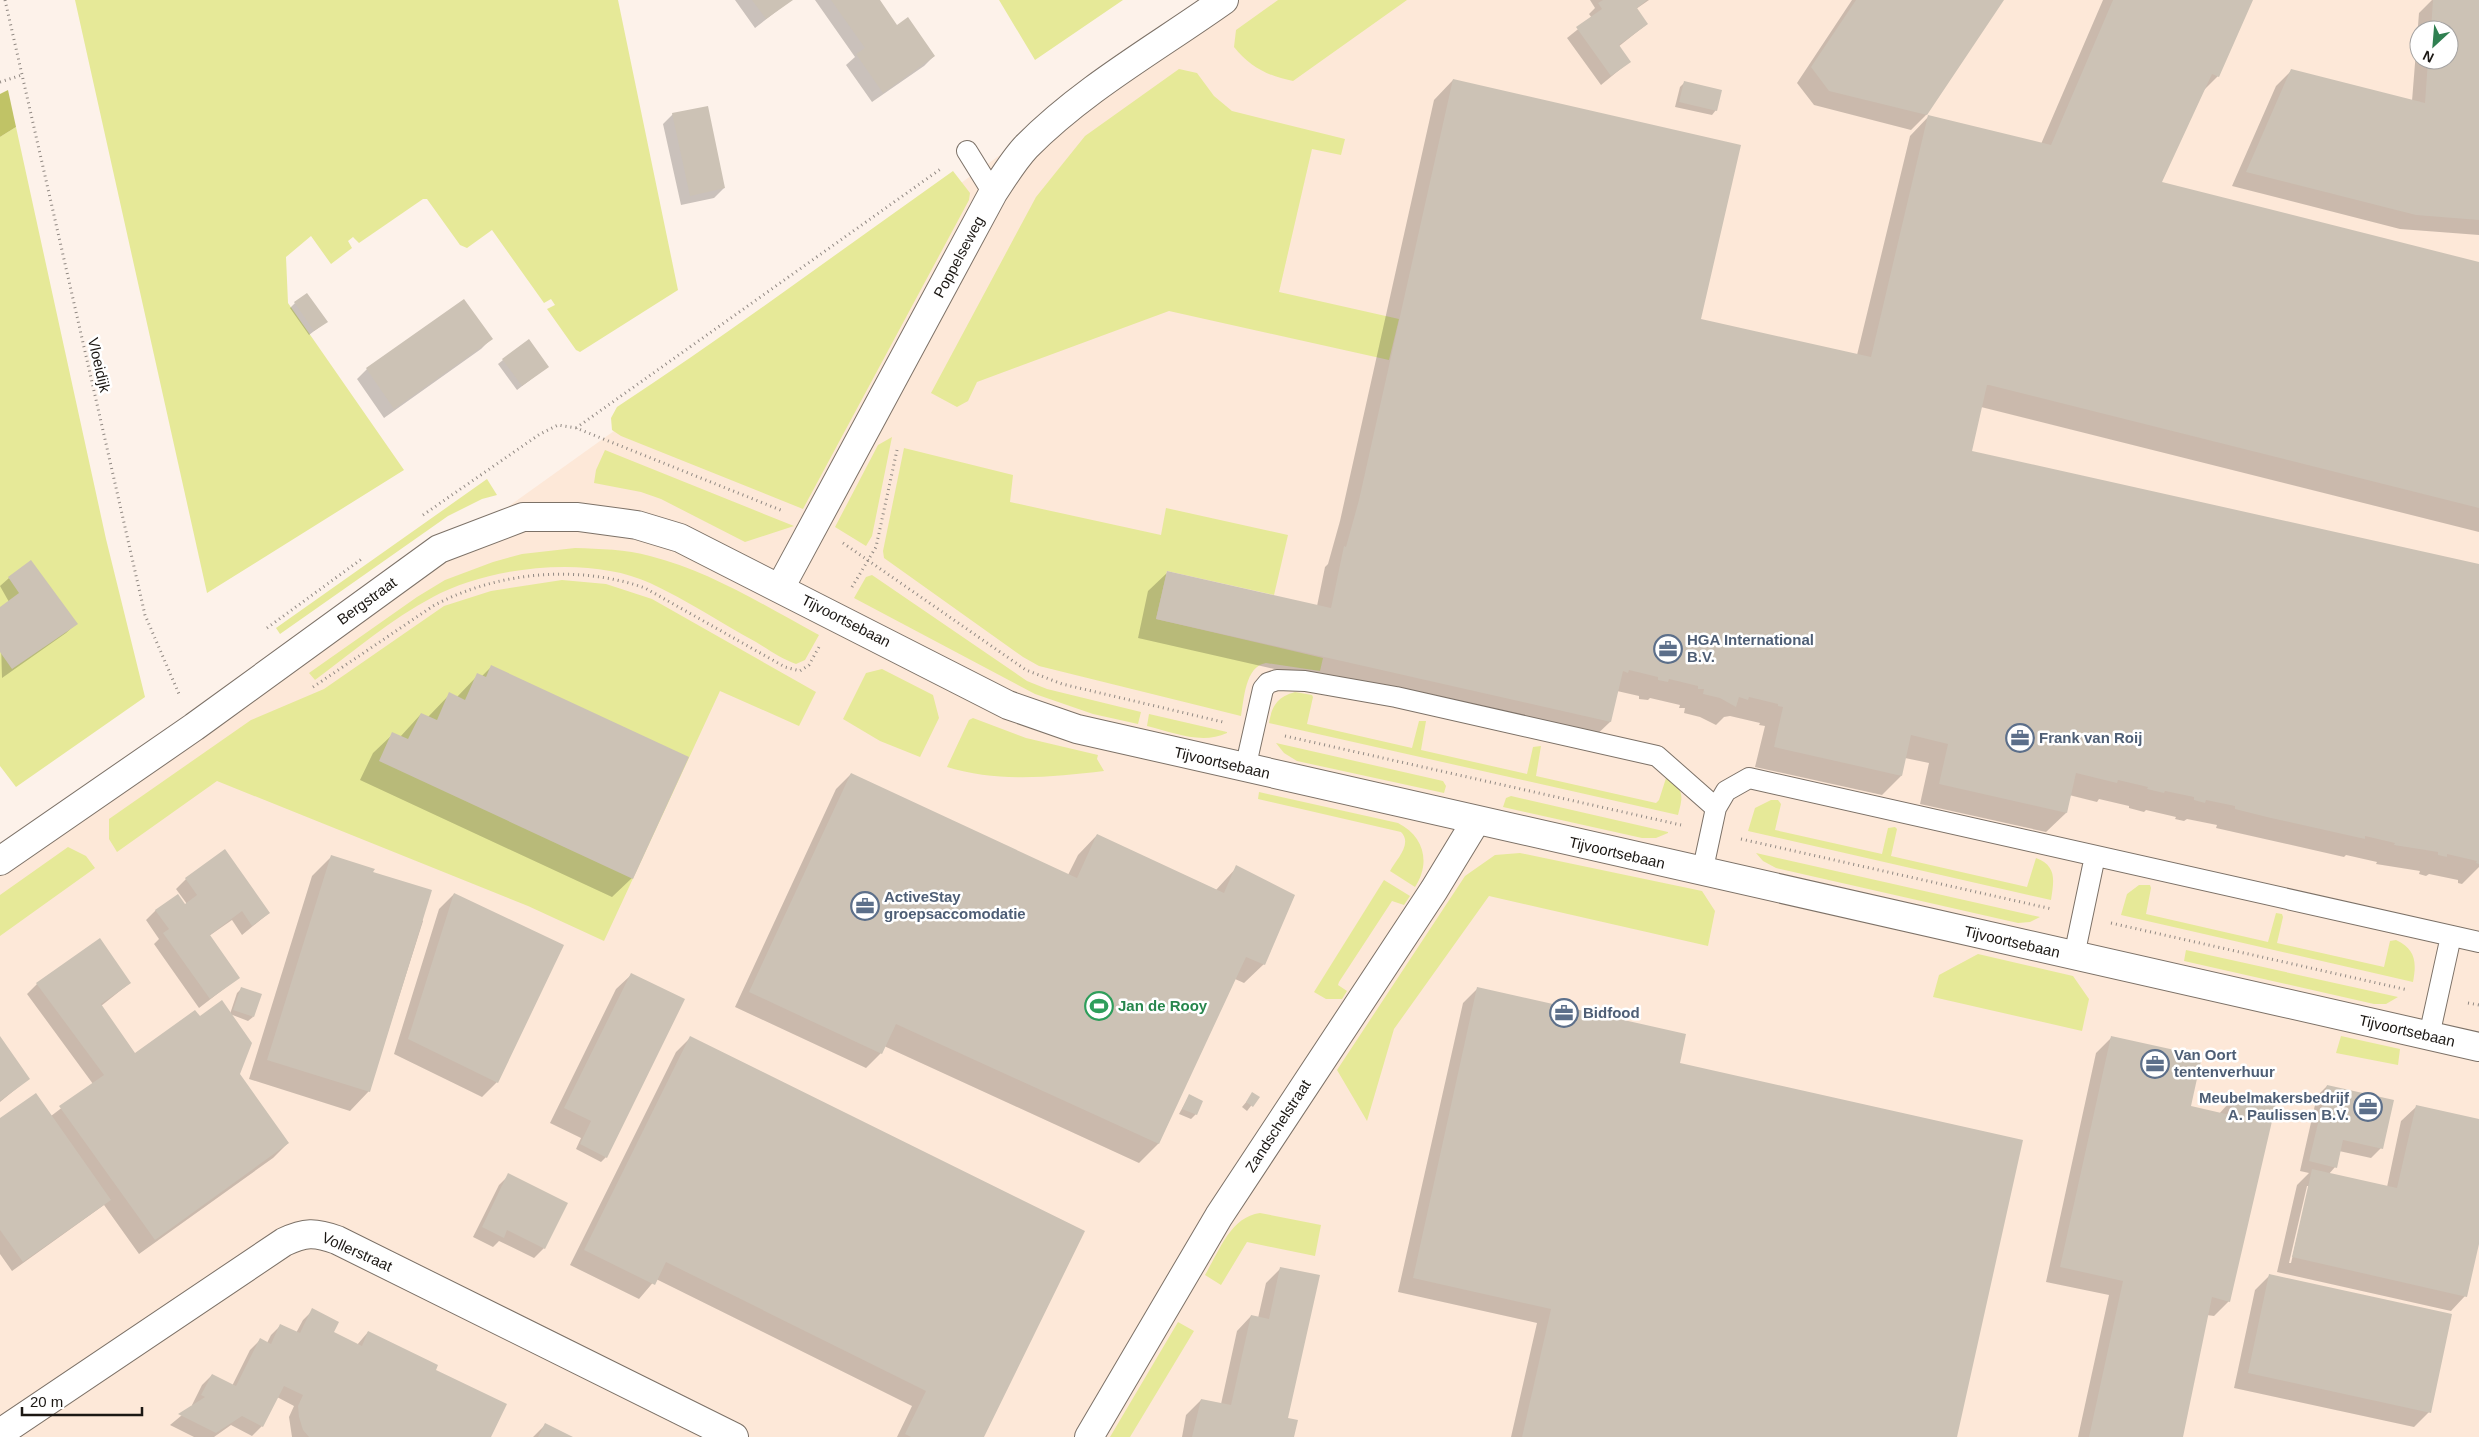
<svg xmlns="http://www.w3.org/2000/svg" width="2479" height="1437" font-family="Helvetica,sans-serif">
<rect width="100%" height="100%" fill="#fdf2ea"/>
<path fill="#fde8d8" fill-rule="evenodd" d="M1217 0H2479V1437H0V870ZM2419 30H2449V60H2419Z"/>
<path fill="#e6e998" d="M75 0H618L678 290 580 352 576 350 547 309 555 305 551 299 544 303 492 230 467 248 460 245 427 199H423L359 243 353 237 348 241 352 248 331 264 311 236 286 257 288 303 404 470 207 593Z
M999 0H1123L1035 60Z
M1278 0H1407L1293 81C1268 76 1250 67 1234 47L1236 30Z
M1179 69 1197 73 1214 96 1232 111 1345 139 1341 155 1312 149 1279 292 1399 319 1389 360 1169 311 977 382 968 401 957 407 931 393 1036 197 1085 136Z
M16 127 106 539 145 697 16 787 0 766V137Z
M953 171 970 193 969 200 803 509 621 436 612 430 611 418 617 407C731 332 841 250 953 171Z
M892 437 872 536 866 546 835 527 878 445Z
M904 448 1013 475 1010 502 1161 535 1166 508 1288 535 1274 595 1167 571 1156 619 1323 658 1320 671 1266 663C1245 666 1244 700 1241 716L1039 666 1023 657 884 558 883 551Z
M605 450 794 526 745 542 661 499 641 492 594 483 596 470Z
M487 479 497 495 482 499 448 516 280 634 276 628Z
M575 548C600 549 626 549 650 556 710 571 765 606 819 635L805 660 796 664C782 659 769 650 756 642 721 623 687 600 650 583 590 555 490 566 433 597 391 619 353 652 315 680L309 673 417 597 445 580 493 562 522 554Z
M872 575 1027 681 1047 689 1141 712 1138 724 1093 714 1035 694 854 598 866 577Z
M562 580 606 584 652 599 816 692 799 726 720 691 604 941 528 906 217 781 117 852 109 839V819L251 720 324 689 444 606 491 591Z
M882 669 933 695 939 718 920 757 880 741 843 719 866 673Z
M1295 692 1312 695 1313 697 1307 724 1412 748 1419 721H1426L1421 750 1527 774 1533 747 1541 746 1536 776 1656 803 1659 800 1667 775C1683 791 1684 793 1678 815L1269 723C1272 706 1277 697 1295 692Z
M1149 714 1227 732V733C1201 745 1173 732 1147 726Z
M973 718 1026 738 1098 755 1097 759 1104 771C1053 777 998 783 947 767L969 720Z
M1276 743 1443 781 1446 786 1444 793 1297 761 1284 753Z
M1259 792 1398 823C1424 836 1431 863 1415 887L1390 871C1396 860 1413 844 1401 832L1258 799Z
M1511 796 1668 832V833L1656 838H1642L1503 807 1506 798Z
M1771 800H1778L1781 804 1775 830 1882 854 1888 828 1895 827 1897 829 1891 856 2027 887 2036 858C2057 866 2054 880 2051 900L1748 831 1755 808Z
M68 847 86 856 95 868 0 936V895Z
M1520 853 1702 891 1715 911 1708 946 1489 896 1394 1029 1367 1121 1337 1070 1465 876 1495 855Z
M1756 853 2040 917 2030 922 2018 923 1776 868 1763 861Z
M1384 880 1410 896 1404 905 1392 901 1339 982 1338 985 1347 991 1342 999H1326L1314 992Z
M2139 885H2150L2151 888 2146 914 2268 942 2276 913 2282 914 2283 917 2277 943 2384 967 2390 941 2396 940C2415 949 2417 961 2413 982L2121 915 2127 894Z
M2186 950 2398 997 2386 1004H2374L2184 961Z
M1978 954 2073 976 2089 999 2082 1031 1933 997 1939 975Z
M2341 1036 2400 1049 2398 1065 2336 1053Z
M1260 1213 1321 1225 1315 1256 1247 1242 1221 1285 1205 1275C1219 1252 1230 1217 1260 1213Z
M1178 1322 1194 1331 1130 1437H1110Z"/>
<path fill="#c0c366" d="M8 90 16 127 0 137V94Z"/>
<path fill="#0003" fill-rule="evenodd" d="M735 0H791L755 28Z
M815 0H878L897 26 934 56 924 66 872 102 846 65 855 57Z
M1590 0H1649L1636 9 1647 24 1618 47 1629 62 1601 85 1567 38 1592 18 1589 14 1595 8Z
M1852 0H2002L1926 115 1911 130 1814 105 1797 83Z
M2103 0H2252L2218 76 2201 93 2160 183 2479 264V532L1981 407 1971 452 2479 566V867L2462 884 2458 883V880L2429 874 2426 876 2419 874 2420 871 2376 864 2377 862 2346 855 2344 857 2216 828 2217 825 2187 819 2184 821 2175 819 2176 817 2146 810 2144 812 2129 808V806L2099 799 2097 802 2069 795 2066 813 2046 832 1920 804 1929 763 1905 758 1901 776 1882 795 1755 767 1765 726 1759 725 1760 723 1730 716 1724 717 1716 725 1700 717 1684 713 1685 708H1679L1680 705 1650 698 1648 700 1639 699V696L1617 691 1610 722 1590 741 1138 638 1148 591 1168 572 1317 606 1325 567 1328 564 1340 521 1434 100 1453 80 1699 320 1857 355 1910 136 1929 116 2041 144Z
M2432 0 2479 1V235L2400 229 2232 186 2276 86 2291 71 2412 101 2419 13ZM2419 30H2449V60H2419Z
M1684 83 1716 110 1712 115 1675 107 1680 87Z
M673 114 724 188 714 198 681 205 663 124Z
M464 301 491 339 481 349 384 418 357 379 367 369Z
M295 303 326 322 309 335 290 308Z
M503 360 547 367 517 390 498 364Z
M9 578 76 624 66 633 2 678 0 609 9 602 0 586Z
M491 667 632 878 612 897 360 780 373 753 393 734 400 737 421 714 428 717 450 694 457 697 478 675 482 676Z
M851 774 1068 875 1078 855 1097 835 1216 890 1237 867 1264 964 1244 983 1235 979 1158 1144 1139 1163 884 1046 881 1053 866 1068 735 1007 836 789Z
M331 857 372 873 423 921 369 1091 350 1111 249 1079 312 876Z
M186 879 269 913 242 935 232 920 209 936 238 978 199 1008 154 944 159 939 146 920 156 910 187 904 176 889Z
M454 894 497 1082 482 1097 394 1054 439 909Z
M100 940 130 983 101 1006 135 1054 199 1018 230 1014 237 993 242 988 253 1017 248 1021 230 1014 239 1074 288 1143 273 1158 139 1254 104 1205 12 1271 0 1254V1120L51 1116 93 1084 27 994 37 984Z
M631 975 617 1134 606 1157 601 1162 576 1149 581 1138 550 1123 616 989Z
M1478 988 1678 1064 1955 1437H1511L1537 1323 1398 1292 1463 1003Z
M691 1037 982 1437H897L912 1406 656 1279 639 1299 570 1265 676 1052Z
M0 1038 28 1079 0 1102Z
M2111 1038 2189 1107 2219 1114 2235 1096 2229 1301 2214 1316 2207 1315 2181 1437H2078L2109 1295 2046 1282 2096 1053Z
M2327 1086 2381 1148 2371 1158 2339 1151 2335 1167 2329 1174 2387 1187 2401 1121 2416 1107 2479 1121V1239L2465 1296 2451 1311 2277 1272 2297 1185 2309 1173 2300 1171 2317 1096ZM2307 1186H2309L2291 1263H2289Z
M1253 1094 1258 1097 1247 1111 1242 1107Z
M1189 1096 1196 1114 1191 1119 1179 1114Z
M509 1175 544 1248 534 1258 499 1241 493 1247 473 1237 499 1185Z
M1281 1268 1287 1419 1293 1437H1182L1186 1415 1201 1400 1221 1404 1237 1331 1251 1316 1258 1318 1266 1283Z
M2270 1275 2429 1412 2414 1427 2234 1388 2255 1290Z
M313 1310 333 1333 357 1345 368 1332 435 1371 489 1437H292L289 1417 294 1406 277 1397 262 1426 252 1436 231 1425 214 1437H194L170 1425 193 1406 192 1405 202 1385 212 1375 232 1386 250 1350 260 1340 267 1343 271 1335 281 1325 296 1333 303 1320Z
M545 1425 570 1437H533Z"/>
<path fill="#ccc2b5" d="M752 0H793L766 19Z
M831 0H880L897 25 908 17 935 56 883 93 856 54 865 48Z
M1603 0H1647L1637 8 1648 24 1619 45 1631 62 1611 76 1576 27 1602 9 1598 3Z
M1856 0H2004L1927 115 1829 91 1811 67Z
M2113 0H2253L2219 77 2212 74 2162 182 2479 262V508L1989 385H1987L1972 451 2479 564V864L2476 863 2477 861 2447 854V857L2438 855V852L2394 845 2395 843 2365 836V839L2271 818 2235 809V806L2206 800 2205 803 2194 800V797L2165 791 2164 793 2147 789 2148 787 2118 780 2117 783 2076 773 2067 813 1939 784 1948 744 1911 735 1902 776 1774 747 1783 707 1778 706V704L1749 697 1748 700 1739 697 1736 707 1720 698 1703 694 1704 689H1698V686L1669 679 1668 682 1658 680V677L1629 670 1628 673 1623 671 1611 722 1156 619 1167 571 1331 608 1344 546 1346 547 1359 500 1453 79 1741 145 1701 319 1871 357 1928 115 2051 145Z
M2433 0H2479V220L2416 215 2246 172 2291 69 2425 103 2428 60H2449V30H2431Z
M1684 81 1722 90 1717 111 1679 102Z
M708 106 725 188 690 196 672 113Z
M307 293 328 322 314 331 294 302Z
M464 299 493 339 394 409 366 368Z
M529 339 549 367 522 386 502 359Z
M31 560 78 624 12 669 0 652V607L19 593 8 577Z
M491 665 689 757 633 879 379 761 392 732 408 739 421 713 437 720 449 692 465 700 477 673 486 677Z
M851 773 1077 878 1097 834 1224 893 1236 865 1295 895 1265 965 1246 957 1159 1144 896 1024 882 1054 749 992Z
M225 849 270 913 252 926 242 911 210 935 240 978 210 999 163 933 169 929 155 910 178 894 185 904 197 895 185 878Z
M331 855 375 869 373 872 432 890 370 1092 267 1060Z
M454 893 564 945 498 1083 408 1039Z
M100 938 131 983 101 1004 135 1053 195 1010 200 1016 222 1000 252 1043 240 1074 289 1143 155 1240 59 1106 104 1075 36 983Z
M631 973 685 999 607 1158 580 1144 591 1121 564 1108Z
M241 987 262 994 254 1017 233 1010Z
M1477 987 1686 1034 1680 1063 2023 1140 1957 1437H1522L1551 1309 1413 1278Z
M0 1036 30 1079 0 1101Z
M690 1036 1085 1231 984 1437H911L905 1434 926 1391 666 1262 655 1285 584 1250Z
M2111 1036 2202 1056 2191 1106 2230 1115 2235 1094 2276 1104 2230 1302 2212 1297 2183 1437H2089L2123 1281 2060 1267Z
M2327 1085 2394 1100 2383 1149 2343 1140 2337 1168 2309 1161Z
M1252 1092 1260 1097 1253 1107 1246 1102Z
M36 1093 111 1200 23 1262 0 1230V1118Z
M1189 1094 1203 1101 1197 1115 1182 1109Z
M2416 1105 2479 1119V1244L2467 1297 2292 1257 2312 1169 2397 1188Z
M508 1173 568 1203 545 1249 507 1230 504 1238 482 1227Z
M1280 1267 1320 1275 1288 1418 1298 1420 1294 1437H1192L1201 1399 1231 1405 1251 1315 1269 1319Z
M2269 1274 2452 1314 2431 1413 2248 1373Z
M312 1308 339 1322 334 1332 362 1346 368 1331 438 1365 436 1370 507 1404 491 1437H309L303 1430 299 1417 298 1406 303 1395 284 1386 263 1427 242 1416 216 1433 178 1414 205 1397 201 1395 212 1374 236 1386 260 1338 271 1344 280 1324 300 1333Z
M545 1423 573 1437H538Z"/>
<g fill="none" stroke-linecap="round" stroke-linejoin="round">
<defs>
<path id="lane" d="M967 151 993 193
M1245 769 1263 689 1268 683 1277 680 1305 681 1396 697 1657 756 1716 808
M1702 873 1716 808 1726 791 1749 778 2479 942
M2074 956 2095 856
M2429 1036 2451 936"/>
<path id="street" d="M0 1433 284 1242C305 1232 315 1232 337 1240L734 1437
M1089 1437 1219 1216 1434 890 1476 821"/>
<path id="secondary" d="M780 588 993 193C1003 178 1013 161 1026 147 1083 89 1158 47 1224 0
M0 861 194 727 439 549 523 517H578L637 525 680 538 1008 705 1077 729 2479 1047"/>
</defs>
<use href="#lane" stroke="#7c7167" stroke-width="22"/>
<use href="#street" stroke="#7c7167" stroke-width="30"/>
<use href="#secondary" stroke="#7c7167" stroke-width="30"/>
<path stroke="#918983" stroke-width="3" stroke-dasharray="1 4" stroke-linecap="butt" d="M5 0 145 615 179 694
M0 82 22 75
M576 428 942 168
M423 515 540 434 558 425 576 428 783 511
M843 543 1026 670 1062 684 1223 722
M852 587 876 547 897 450
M267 628 363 558
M313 687 433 606C496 572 577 564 645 588L785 667 800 671 809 665 819 647
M1285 736 1681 825
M1741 839 2052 909
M2111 923 2408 990
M2468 1003 2479 1005"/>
<use href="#lane" stroke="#fff" stroke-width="20"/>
<use href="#street" stroke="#fff" stroke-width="28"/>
<use href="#secondary" stroke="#fff" stroke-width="28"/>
</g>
<defs>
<symbol id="office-ring" viewBox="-11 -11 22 22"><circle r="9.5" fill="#fff" stroke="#5c6f8a" stroke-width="1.5"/><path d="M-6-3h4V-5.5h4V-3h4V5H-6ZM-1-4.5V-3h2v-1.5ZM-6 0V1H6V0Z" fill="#5c6f8a"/></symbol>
<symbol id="stadium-ring" viewBox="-11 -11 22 22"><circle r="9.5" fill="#fff" stroke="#2e9e5b" stroke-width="1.5"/><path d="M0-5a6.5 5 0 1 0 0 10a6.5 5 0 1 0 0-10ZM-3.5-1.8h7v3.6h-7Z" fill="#2e9e5b"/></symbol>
</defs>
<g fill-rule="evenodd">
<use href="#office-ring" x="1652" y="633" width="32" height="32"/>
<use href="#office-ring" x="2004" y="722" width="32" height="32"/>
<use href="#office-ring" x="849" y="890" width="32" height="32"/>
<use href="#stadium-ring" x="1083" y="990" width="32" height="32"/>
<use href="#office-ring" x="1548" y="997" width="32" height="32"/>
<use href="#office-ring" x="2139" y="1048" width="32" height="32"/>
<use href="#office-ring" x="2352" y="1091" width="32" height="32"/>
</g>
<g text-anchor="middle" stroke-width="5" stroke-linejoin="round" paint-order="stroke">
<g font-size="15" fill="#1b1713" stroke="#fff">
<text transform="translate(959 257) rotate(-62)" y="5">Poppelseweg</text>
<text transform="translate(99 365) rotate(77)" y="5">Vloeidijk</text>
<text transform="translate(367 601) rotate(-36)" y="5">Bergstraat</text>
<text transform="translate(846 621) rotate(27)" y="5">Tijvoortsebaan</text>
<text transform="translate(1222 763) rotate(13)" y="5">Tijvoortsebaan</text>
<text transform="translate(1617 853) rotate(13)" y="5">Tijvoortsebaan</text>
<text transform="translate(2012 942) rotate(13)" y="5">Tijvoortsebaan</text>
<text transform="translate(2407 1031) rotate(13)" y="5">Tijvoortsebaan</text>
<text transform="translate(1278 1126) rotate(-57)" y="5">Zandschelstraat</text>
<text transform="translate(357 1252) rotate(24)" y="5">Vollerstraat</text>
</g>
<g font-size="15" font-weight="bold" fill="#4e5e75" stroke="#fff" text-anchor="start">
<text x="1687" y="645">HGA International<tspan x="1687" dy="17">B.V.</tspan></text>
<text x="2039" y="743">Frank van Roij</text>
<text x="884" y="902">ActiveStay<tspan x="884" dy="17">groepsaccomodatie</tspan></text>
<text x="1583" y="1018">Bidfood</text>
<text x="2174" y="1060">Van Oort<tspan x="2174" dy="17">tentenverhuur</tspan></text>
<text x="2349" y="1103" text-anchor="end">Meubelmakersbedrijf<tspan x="2349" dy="17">A. Paulissen B.V.</tspan></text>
</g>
<g font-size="15" font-weight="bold" fill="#27864d" stroke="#fff" text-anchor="start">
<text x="1118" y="1011">Jan de Rooy</text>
</g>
</g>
<g transform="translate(2434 45) rotate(206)"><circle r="24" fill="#ffffff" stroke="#a4a2a1"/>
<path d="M0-4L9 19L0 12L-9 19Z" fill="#2f8051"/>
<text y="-8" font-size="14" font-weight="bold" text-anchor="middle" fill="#1b1713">N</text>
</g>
<path d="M22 1407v8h120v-8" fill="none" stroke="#1b1713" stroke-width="2.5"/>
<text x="30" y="1407" font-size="15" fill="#1b1713" stroke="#ffffff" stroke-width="4" paint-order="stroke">20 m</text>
</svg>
